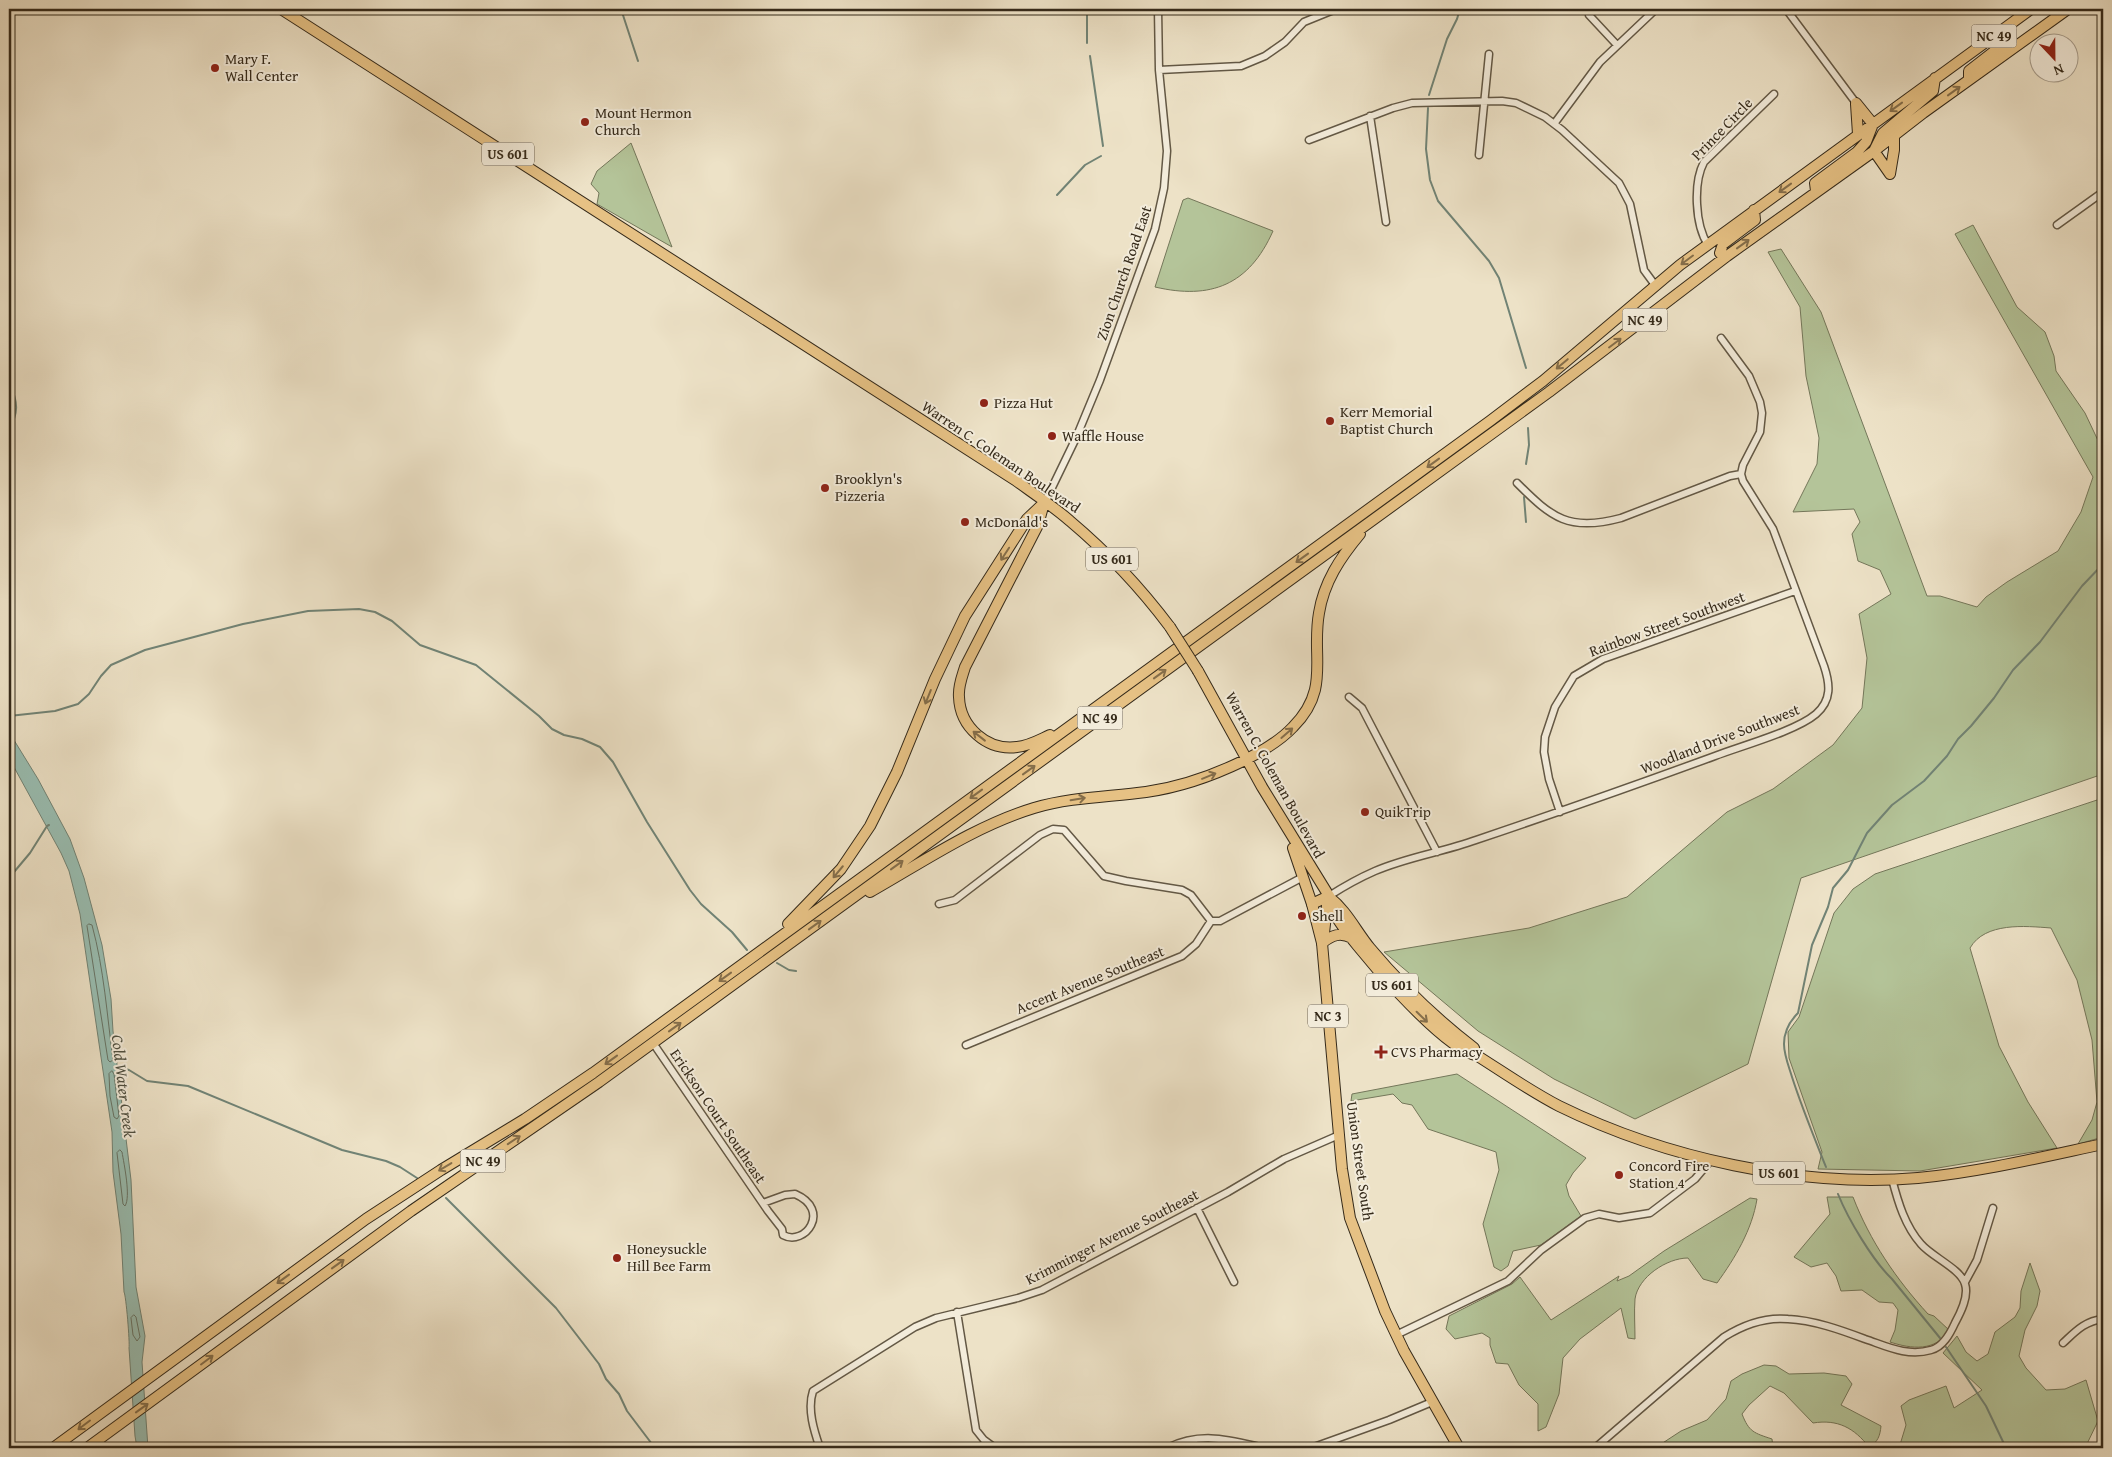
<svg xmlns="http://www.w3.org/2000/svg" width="2112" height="1457" font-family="'Gentium Book Plus',serif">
<rect width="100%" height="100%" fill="#ede2c7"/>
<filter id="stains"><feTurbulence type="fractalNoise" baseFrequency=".004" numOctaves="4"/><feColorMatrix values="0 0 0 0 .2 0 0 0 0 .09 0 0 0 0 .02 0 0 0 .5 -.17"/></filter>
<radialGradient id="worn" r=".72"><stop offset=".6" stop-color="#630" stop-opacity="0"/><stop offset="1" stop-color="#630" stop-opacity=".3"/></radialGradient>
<path fill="#b4c499" stroke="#74775a" d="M631 143 672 247 597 204 599 193 591 184 597 171Z
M1188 198 1273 231C1249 285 1211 300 1155 287L1183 200Z
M1973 225 2017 307 2045 332 2054 356 2056 371 2085 413 2103 451V774L1801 878 1748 1064 1635 1119 1554 1079 1478 1031 1384 952 1529 928 1627 897 1727 812 1773 789 1833 745 1862 708 1867 658 1859 614 1891 594 1880 570 1858 561 1852 534 1860 522 1854 509 1793 512 1817 464 1819 438 1806 376 1800 307 1768 252 1781 249 1821 312 1927 596H1940L1977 607 1986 597 2007 582 2058 551 2081 512 2093 477 1955 234Z
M2103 798V1137L2078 1144 2092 1120 2097 1102 2092 1040 2077 980 2051 928C2025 926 1985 922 1970 948L1999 1046 2028 1102 2057 1148 1920 1171 1818 1169 1822 1152 1789 1058 1788 1032 1799 1017 1834 913 1853 889 1875 874Z
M1457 1074 1586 1158 1573 1173 1566 1185 1569 1196 1581 1216 1541 1245 1513 1251 1508 1266 1501 1271 1494 1267 1483 1224 1499 1170 1496 1152 1428 1129 1412 1105 1402 1103 1393 1094 1351 1101 1352 1094Z
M1827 1197H1853C1870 1241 1896 1279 1928 1314L1934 1316 1949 1330C1936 1352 1911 1349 1890 1342L1895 1330 1898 1310 1893 1303 1879 1302 1862 1290 1841 1291 1836 1276 1827 1263 1811 1267 1794 1257 1830 1214Z
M1750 1198 1757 1199C1752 1230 1735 1258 1717 1283L1703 1279 1688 1258C1667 1258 1638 1277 1635 1299 1634 1312 1635 1326 1635 1339L1628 1338 1621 1308 1580 1339 1563 1358 1559 1394 1546 1427 1538 1431V1404L1519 1385 1508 1364 1496 1363 1490 1345V1338L1482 1333 1455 1339 1446 1329 1449 1316 1512 1284 1520 1277 1551 1320 1619 1276 1617 1281 1629 1276 1664 1251Z
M2030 1263 2040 1291 2037 1306 2025 1330 2019 1356 2026 1368 2046 1390 2065 1389 2086 1380 2098 1421 2085 1448H1899L1906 1425 1901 1406 1909 1400 1946 1386 1954 1408 1982 1390 1943 1353 1957 1336 1966 1352 1977 1361 1988 1354 1995 1332 2015 1317 2020 1308 2021 1291Z
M1764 1365 1776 1366 1789 1374 1824 1373 1846 1376 1852 1384 1841 1405 1881 1426C1880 1436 1878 1442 1869 1447 1854 1428 1838 1419 1813 1423L1784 1393 1770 1386 1749 1405 1742 1414C1749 1432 1754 1433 1772 1439L1773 1448H1655L1681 1431 1707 1420 1726 1399 1731 1381 1742 1374Z"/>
<path fill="#99beb2" stroke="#718375" d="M9 732 38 779 70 839 84 878 102 945 111 999 113 1031 131 1180 136 1287 145 1336 142 1362 148 1448H137L135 1436 129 1348C130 1343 126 1295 124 1292L121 1234 113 1172 112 1132 80 914 69 871 61 853 9 758Z"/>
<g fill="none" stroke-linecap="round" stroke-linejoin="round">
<path stroke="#677466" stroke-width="1" d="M89 924 92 925C104 969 107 1015 113 1060L110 1062 108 1060 87 926Z
M112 1071 114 1074 119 1116 117 1119 114 1117 110 1096 109 1074Z
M120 1150 122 1152C124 1164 131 1197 125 1206L123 1204 117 1153Z
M134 1315 136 1317 140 1337 137 1341 133 1335 131 1318Z"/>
<path stroke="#718375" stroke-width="2" d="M621 9 638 61
M1087 9V43
M1090 56 1103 146
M1429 95 1447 39 1457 19 1460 9
M1428 108 1426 149 1430 180 1438 201 1489 261 1499 278 1526 368
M1057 195 1085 165 1101 156
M9 382C19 404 18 412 9 432
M1526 464 1529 445 1528 428
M1524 497 1526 522
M9 716 55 711 78 704 89 694 101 676 111 665 145 650 243 624 308 611 359 609 375 612 392 621 420 645 476 665 539 716 552 729 564 735 582 739 600 747 613 762 647 822 690 890 701 904 732 932 747 950
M9 878 30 853 47 826 49 825
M777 963 789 970 796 971
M118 1067 129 1070 147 1081 188 1086 342 1150 386 1161 400 1167 417 1178
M1826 1167C1814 1137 1802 1108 1792 1077 1789 1067 1784 1055 1784 1044 1784 1032 1790 1021 1798 1013L1812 945 1828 907 1833 888 1848 870 1867 833 1892 805 1924 781 1947 756 1958 739 1971 726 1994 698 2013 670 2040 642 2082 586 2103 564
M1838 1194C1848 1219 1873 1261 1892 1279L1940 1338
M446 1198 556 1308 599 1364 606 1379 619 1394 627 1411 655 1448
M1946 1347 1986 1406 2006 1448"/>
<defs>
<path id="minor" d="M1786 9 1856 103
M2099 9 2103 14
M1589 15 1617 45
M1159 70 1241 66 1265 56 1285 42 1304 22 1336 9
M1370 116 1386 222
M1554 124 1600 62 1656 9
M1309 140 1393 108 1412 103 1502 101 1516 103 1545 117 1562 130 1619 183 1630 204 1644 270 1655 285
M1479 155 1489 54
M2057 225 2103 192
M1708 245C1695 225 1693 183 1704 162L1774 94
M1517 483C1552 518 1569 532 1621 518L1730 476 1741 474
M1045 502 1076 438 1100 380 1155 229 1164 188 1167 151 1159 70 1158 9
M1349 697 1362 708 1437 852
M1560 812 1549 779 1544 752 1545 737 1555 707 1574 676 1603 659 1795 591
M1329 896C1343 887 1359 878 1375 871 1407 857 1443 852 1476 840 1556 813 1636 785 1715 756 1741 746 1796 731 1816 714 1832 700 1830 684 1824 666L1773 529 1743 481 1741 474 1743 465 1760 432 1762 413 1760 402 1749 376 1721 338
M939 904 955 900 1040 835 1053 829 1064 830 1104 876 1126 881 1182 890 1191 895 1211 921H1220L1303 877
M653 1043 768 1211 782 1229 783 1235C805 1247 832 1210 795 1194L785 1195 763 1203
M966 1045 1182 956 1196 944 1211 921
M1197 1208 1234 1282
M1965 1282 1977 1260 1993 1208
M957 1312 976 1430 984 1440 995 1448
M1396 1335 1508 1281 1541 1250 1585 1218 1599 1214 1619 1218 1650 1213 1695 1179 1711 1160
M2063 1343C2076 1331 2085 1321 2103 1319
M820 1448C814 1431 807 1409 813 1391L915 1327 936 1318 1018 1298 1042 1290 1228 1192 1284 1159 1339 1135
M1167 1448C1202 1431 1229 1440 1265 1448
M1311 1448 1389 1420 1432 1402
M1595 1448 1724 1337C1743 1325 1765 1317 1788 1319 1813 1320 1841 1330 1865 1339 1886 1346 1907 1357 1931 1350 1943 1347 1950 1334 1955 1323 1961 1312 1969 1296 1965 1284 1961 1269 1932 1257 1921 1244 1905 1226 1898 1202 1892 1179"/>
<path id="primary" d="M1329 896 1312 904 1322 943 1342 1169 1350 1218 1385 1311 1404 1351 1459 1448
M1323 942 1328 897"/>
<path id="trunk" d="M281 9 1015 480C1033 493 1053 506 1070 521 1108 553 1140 587 1170 627
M1969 80V71L2005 43V33L2003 30
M1856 104 1858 134
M1890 174 1874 151 1883 133 1933 91 1935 78
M1890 174 1894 150V135
M1816 191 1815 183 1857 152 1866 142 1873 124 1856 103
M1724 258 1720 253 1723 244 1755 220 1754 210
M1044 503 1038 525 965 667C962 677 958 686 959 697 960 727 987 751 1017 747 1029 746 1039 740 1050 735
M1198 671 1262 787 1329 896C1330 901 1331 907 1333 911 1349 942 1444 1050 1476 1055 1503 1072 1530 1091 1559 1106 1665 1158 1800 1188 1918 1178 1980 1172 2042 1157 2103 1144
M1293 848 1312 904
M870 892C923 862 975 826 1034 808 1071 797 1109 797 1146 792 1181 787 1212 776 1243 761 1261 752 1279 742 1293 727 1331 689 1311 657 1319 613 1324 582 1340 558 1360 534
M1329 897C1347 911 1356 931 1370 948 1401 985 1435 1018 1474 1048L1476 1055
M788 924 841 869 870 826 897 772 935 679 965 616 1027 519 1045 502
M1322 943C1332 935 1340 932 1352 938
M53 1448 366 1219 441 1170 525 1119 593 1073 1490 421 1543 381 1680 265 2031 9
M87 1448 411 1211 599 1082 1019 777 1549 392 1727 256 1874 151 1923 113 2068 9"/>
</defs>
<use href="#minor" stroke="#635845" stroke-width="9"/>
<use href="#primary" stroke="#352a1a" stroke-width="12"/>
<use href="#trunk" stroke="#352a1a" stroke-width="12"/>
<use href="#minor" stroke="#f3ecdb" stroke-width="6"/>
<use href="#primary" stroke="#e6c184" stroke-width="10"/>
<use href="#trunk" stroke="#e6c184" stroke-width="10"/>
<defs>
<path id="trunk-bridge" d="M1170 627 1198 671"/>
</defs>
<use href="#trunk-bridge" stroke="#352a1a" stroke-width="12" stroke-linecap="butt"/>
<use href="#trunk-bridge" stroke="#e6c184" stroke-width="10"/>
</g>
<defs><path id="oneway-shaft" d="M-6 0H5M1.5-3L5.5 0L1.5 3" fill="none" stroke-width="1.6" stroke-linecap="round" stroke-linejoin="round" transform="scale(1.25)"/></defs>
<g stroke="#856e4a">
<use href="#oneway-shaft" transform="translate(1954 91) rotate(-36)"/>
<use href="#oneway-shaft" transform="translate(1896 107) rotate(144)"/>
<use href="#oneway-shaft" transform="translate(1785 188) rotate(144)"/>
<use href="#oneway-shaft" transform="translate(1743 244) rotate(-36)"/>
<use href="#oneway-shaft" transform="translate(1687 260) rotate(143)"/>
<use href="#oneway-shaft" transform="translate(1615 343) rotate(-37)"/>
<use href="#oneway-shaft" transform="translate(1562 364) rotate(140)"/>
<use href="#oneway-shaft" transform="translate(1433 463) rotate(144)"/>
<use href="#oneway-shaft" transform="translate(1005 554) rotate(123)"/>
<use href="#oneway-shaft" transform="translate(1302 558) rotate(144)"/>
<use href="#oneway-shaft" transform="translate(1160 674) rotate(-36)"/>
<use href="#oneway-shaft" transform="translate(928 697) rotate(112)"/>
<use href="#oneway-shaft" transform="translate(1287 733) rotate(-41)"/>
<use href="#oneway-shaft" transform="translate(979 736) rotate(-142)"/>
<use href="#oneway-shaft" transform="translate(1029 770) rotate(-36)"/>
<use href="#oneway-shaft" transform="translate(1209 776) rotate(-22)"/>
<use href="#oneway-shaft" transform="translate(976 794) rotate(144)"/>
<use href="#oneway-shaft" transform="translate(1078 799) rotate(-9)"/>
<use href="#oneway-shaft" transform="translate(897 865) rotate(-36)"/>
<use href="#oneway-shaft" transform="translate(838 872) rotate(130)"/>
<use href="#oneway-shaft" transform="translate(815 925) rotate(-36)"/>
<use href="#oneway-shaft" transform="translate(725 977) rotate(144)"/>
<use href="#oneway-shaft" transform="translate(1422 1017) rotate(44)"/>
<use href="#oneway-shaft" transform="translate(675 1027) rotate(-36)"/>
<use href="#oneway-shaft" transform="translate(611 1060) rotate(144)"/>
<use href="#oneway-shaft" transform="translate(514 1140) rotate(-34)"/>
<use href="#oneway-shaft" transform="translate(445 1167) rotate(149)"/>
<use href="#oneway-shaft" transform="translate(338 1264) rotate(-36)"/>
<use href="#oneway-shaft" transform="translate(283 1279) rotate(144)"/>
<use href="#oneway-shaft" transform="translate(207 1360) rotate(-37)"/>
<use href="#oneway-shaft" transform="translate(142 1408) rotate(-36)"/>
<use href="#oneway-shaft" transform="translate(84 1425) rotate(143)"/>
</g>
<g fill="#8f2418" stroke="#f3ecdb" stroke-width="2">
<circle cx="215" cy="68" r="5"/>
<circle cx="585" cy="122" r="5"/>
<circle cx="984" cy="403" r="5"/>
<circle cx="1330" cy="421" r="5"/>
<circle cx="1052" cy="436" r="5"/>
<circle cx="825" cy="488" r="5"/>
<circle cx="965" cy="522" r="5"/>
<circle cx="1365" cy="812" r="5"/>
<circle cx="1302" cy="916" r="5"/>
<path d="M1378.5 1044.5h5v5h5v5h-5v5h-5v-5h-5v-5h5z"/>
<circle cx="1619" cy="1175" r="5"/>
<circle cx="617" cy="1258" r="5"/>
</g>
<g text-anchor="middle" stroke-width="4" stroke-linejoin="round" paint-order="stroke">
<g fill="#f3ecdb" stroke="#6e6454" stroke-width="1">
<rect x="1971.5" y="24.5" width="45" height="23" rx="4"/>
<rect x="482" y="142.5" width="52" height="23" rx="4"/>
<rect x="1622.5" y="308.5" width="45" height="23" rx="4"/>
<rect x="1086" y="547.5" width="52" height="23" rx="4"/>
<rect x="1077.5" y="706.5" width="45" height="23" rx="4"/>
<rect x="1366" y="973.5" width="52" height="23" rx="4"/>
<rect x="1308" y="1004.5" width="40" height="23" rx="4"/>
<rect x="460.5" y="1149.5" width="45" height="23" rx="4"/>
<rect x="1753" y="1161.5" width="52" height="23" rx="4"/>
</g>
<g font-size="14" font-weight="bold" fill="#352a1a">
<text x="1994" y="41">NC 49</text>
<text x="508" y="159">US 601</text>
<text x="1645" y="325">NC 49</text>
<text x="1112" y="564">US 601</text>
<text x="1100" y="723">NC 49</text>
<text x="1392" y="990">US 601</text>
<text x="1328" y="1021">NC 3</text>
<text x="483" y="1166">NC 49</text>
<text x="1779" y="1178">US 601</text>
</g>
<g font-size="15" fill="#352a1a" stroke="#f3ecdb" text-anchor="start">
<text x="225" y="64">Mary F.<tspan x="225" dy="17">Wall Center</tspan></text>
<text x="595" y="118">Mount Hermon<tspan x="595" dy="17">Church</tspan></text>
<text x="994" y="408">Pizza Hut</text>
<text x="1340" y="417">Kerr Memorial<tspan x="1340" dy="17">Baptist Church</tspan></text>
<text x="1062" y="441">Waffle House</text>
<text x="835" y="484">Brooklyn's<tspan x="835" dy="17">Pizzeria</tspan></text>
<text x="975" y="527">McDonald's</text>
<text x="1375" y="817">QuikTrip</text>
<text x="1312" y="921">Shell</text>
<text x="1391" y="1057">CVS Pharmacy</text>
<text x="1629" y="1171">Concord Fire<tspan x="1629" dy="17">Station 4</tspan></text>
<text x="627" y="1254">Honeysuckle<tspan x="627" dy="17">Hill Bee Farm</tspan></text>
</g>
<g font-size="15" fill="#352a1a" stroke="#f3ecdb">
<text transform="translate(1722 129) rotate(-46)" y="5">Prince Circle</text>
<text transform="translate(1124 273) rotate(-71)" y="5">Zion Church Road East</text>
<text transform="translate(1001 457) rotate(34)" y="5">Warren C. Coleman Boulevard</text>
<text transform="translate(1667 624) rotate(-20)" y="5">Rainbow Street Southwest</text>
<text transform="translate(1720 739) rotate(-21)" y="5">Woodland Drive Southwest</text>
<text transform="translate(1275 775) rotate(61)" y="5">Warren C. Coleman Boulevard</text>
<text transform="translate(1090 980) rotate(-22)" y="5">Accent Avenue Southeast</text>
<text transform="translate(718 1116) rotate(56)" y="5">Erickson Court Southeast</text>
<text transform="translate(1360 1161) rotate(82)" y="5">Union Street South</text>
<text transform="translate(1112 1237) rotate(-27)" y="5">Krimminger Avenue Southeast</text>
</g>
<g font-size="16" font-style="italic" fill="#4e4f40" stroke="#f3ecdb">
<text transform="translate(124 1086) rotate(83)" y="6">Cold Water Creek</text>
</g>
</g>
<rect width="2112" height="1457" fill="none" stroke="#ede2c7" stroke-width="30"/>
<rect x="10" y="10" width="2092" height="1437" fill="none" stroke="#352a1a" stroke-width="2.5"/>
<rect x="15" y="15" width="2082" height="1427" fill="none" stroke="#352a1a"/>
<g transform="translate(2054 58) rotate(158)"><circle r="24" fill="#f3ecdb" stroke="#a79e8e"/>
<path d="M0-4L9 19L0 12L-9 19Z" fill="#8f2418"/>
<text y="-8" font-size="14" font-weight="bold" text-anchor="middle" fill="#352a1a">N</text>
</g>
<rect width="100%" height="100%" filter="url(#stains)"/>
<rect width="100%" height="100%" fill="url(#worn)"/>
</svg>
